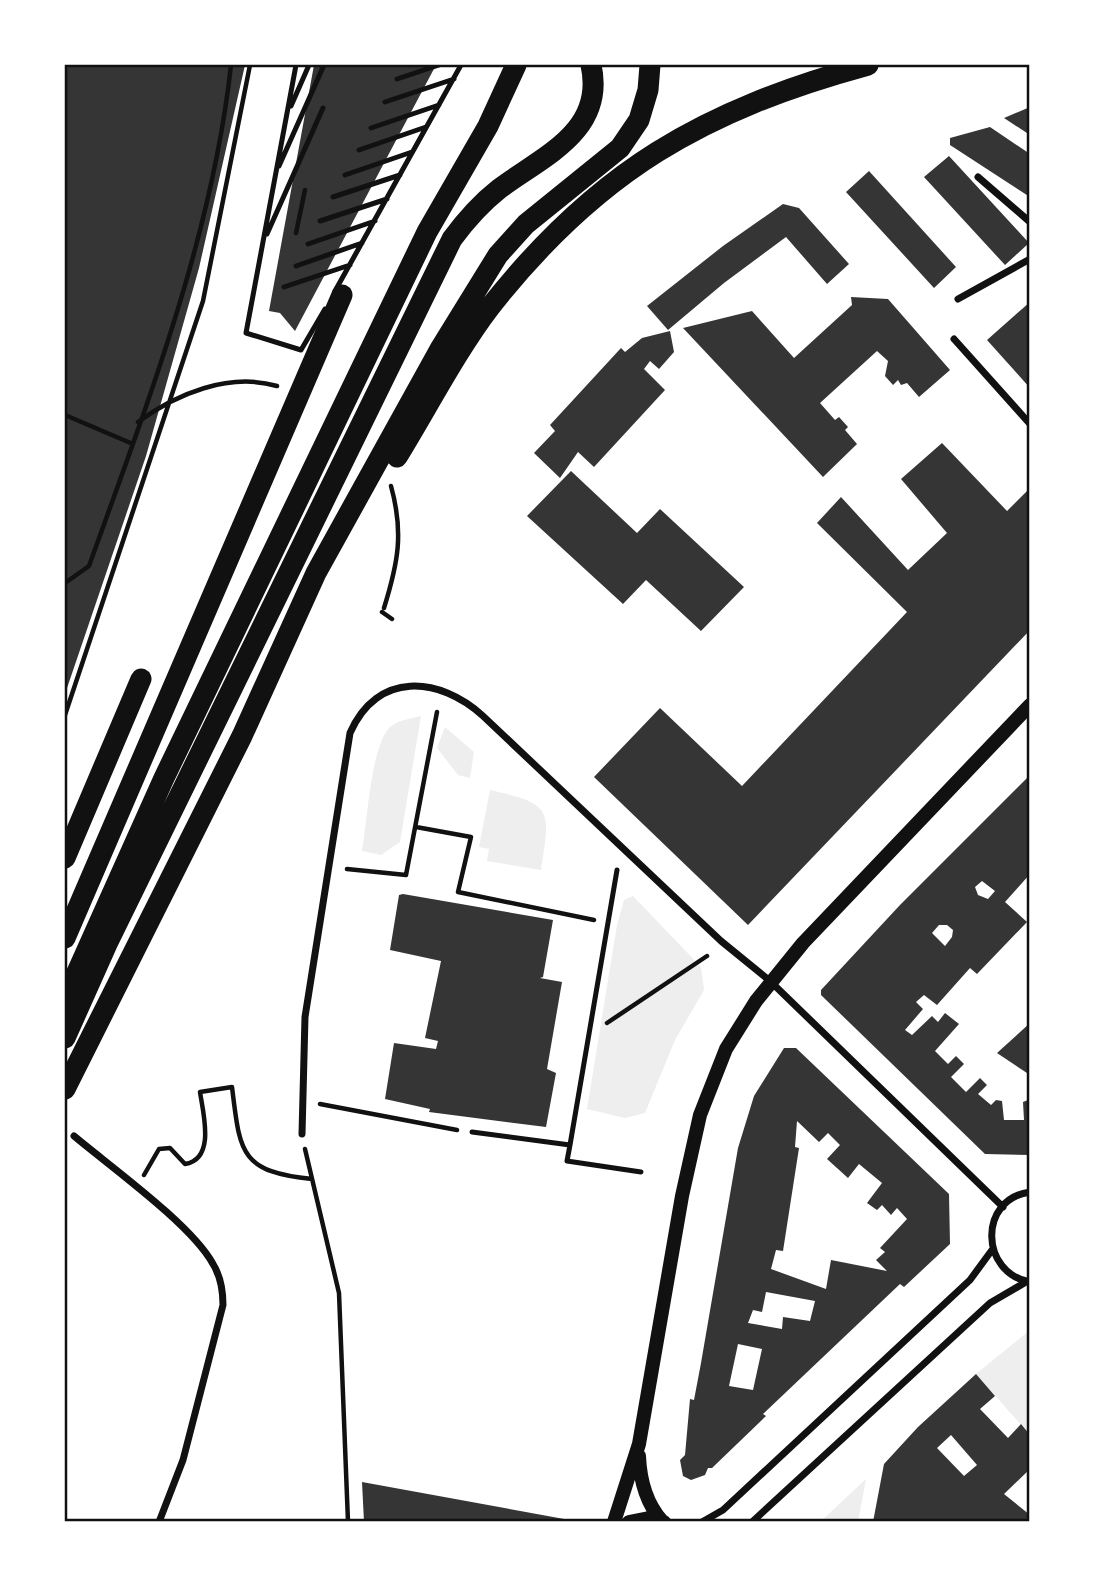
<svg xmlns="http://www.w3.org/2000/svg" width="1095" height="1587" font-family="Cabin,sans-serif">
<rect width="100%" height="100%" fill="#fff"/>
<path fill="#eee" d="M421 716 400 842 381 855 362 851C367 824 371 745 390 727 398 720 410 719 421 716Z
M445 727 474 752 470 778 458 775 437 748Z
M490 790C554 804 550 810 541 870L487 861 489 849 479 847Z
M633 896 701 967 704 990 675 1040 645 1113 625 1118 587 1109 617 925 624 900Z
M1030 1330V1435L976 1374Z
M866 1479 858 1522H820Z"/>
<path fill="#353535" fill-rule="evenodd" d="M65 65H245L199 268 146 456 65 694Z
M314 65H436L295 331 280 313 269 311Z
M1030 107V135L1004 118Z
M990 127 1030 154V197L950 145V138Z
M949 156 1029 243 1005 265 924 177Z
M869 171 956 267 934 288 846 192Z
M783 204 799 208 849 264 827 284 786 237 724 283 668 330 647 306 723 246Z
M851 297 888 299 950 370 919 397 907 383 901 385 898 380 893 385 885 376 888 361 877 351 820 403 835 420 839 417 848 427 845 430 857 444 823 477 683 328 752 311 794 358 852 305Z
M1030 302V388L987 340Z
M670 331 674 352 659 369 650 361 644 369 665 390 594 467 578 452 560 478 534 453 555 431 550 425 621 348 625 352 642 338Z
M942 443 1007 511 1030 488V630L748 925 594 777 660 708 742 786 907 612 817 523 841 497 908 570 947 533 901 479Z
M571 471 637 533 660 509 744 587 701 631 646 580 623 604 527 516Z
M1030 775V874L1005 902 1027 922 977 974 970 968 937 1005 924 995 916 1002 923 1009 905 1030 912 1035 932 1016 938 1022 945 1013 959 1024 935 1051 948 1064 956 1056 964 1064 951 1077 966 1092 980 1078 987 1085 978 1094 991 1105 996 1100 1002 1101 1004 1120H1024L1023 1102 1028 1100 1030 1103V1155L985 1154 821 995V990L900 905ZM982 881 995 891 988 899 978 895 975 887ZM939 925H947L953 930 952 937 945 946 932 933Z
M403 894 553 920 543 977 540 978 562 982 547 1069 556 1073 546 1127 429 1112 430 1109 385 1099 394 1043 436 1049 438 1041 425 1038 441 961 390 950 399 895Z
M1030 1023V1075L997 1053Z
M784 1048H796L949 1194 950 1244 904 1287 900 1284 763 1414 766 1416 712 1468H708L705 1475 691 1480 683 1476 680 1460 685 1455 690 1399 694 1400 701 1363 738 1148 754 1096ZM797 1121 819 1142 828 1133 840 1145 827 1159 848 1178 859 1164 882 1183 867 1203 877 1210 882 1205 891 1215 897 1208 907 1219 880 1248 885 1252 876 1260 887 1271 831 1260 826 1289 771 1269 776 1250 783 1251 799 1148 795 1147ZM766 1292 815 1301 810 1321 783 1317 782 1329 748 1323 753 1310 762 1312ZM738 1344 762 1349 753 1390 729 1386Z
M976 1374 995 1396 980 1409 1008 1438 1021 1424 1030 1435V1469L1004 1494 1030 1515V1522H873L884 1464 918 1427ZM951 1435 977 1465 964 1476 937 1448Z
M362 1482 575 1521V1522H364Z"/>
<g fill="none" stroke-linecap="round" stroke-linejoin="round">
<path stroke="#111" stroke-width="4.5" d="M296 233 305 190
M65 415 133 444
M138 422C176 394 229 372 277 386
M65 583 89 566C147 404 212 238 231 65
M384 608C398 563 404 533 391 486
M382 612 392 619
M65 715 203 301 250 65
M416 827 471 837 458 892 594 920
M347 869 406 875 437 712
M607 1023 707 956
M320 1104 457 1130
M305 1149 339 1293 348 1522
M144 1175 159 1149 170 1148 185 1164C216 1159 203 1113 200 1092L232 1087C240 1151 239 1172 312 1179"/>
<path stroke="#111" stroke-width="5" d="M296 65 246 333 301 350 325 309
M397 79 439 65
M385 102 454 79
M291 106 309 65
M371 128 439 105
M359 150 426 127
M279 166 324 65
M345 175 412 152
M333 197 400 175
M320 221 387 199
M267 234 323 108
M308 244 375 221
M296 266 362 243
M284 287 350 265
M335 291 461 65
M472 1132 570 1145 567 1161 641 1172
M570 1145 617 870"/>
<path stroke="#111" stroke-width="7" d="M978 177 1030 222
M958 299 1030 259
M954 339 1030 424
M302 1134 305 1017 350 733C377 671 439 676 483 716L721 941 770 981 1003 1207
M74 1136C111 1167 192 1225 213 1264 221 1277 223 1290 223 1305L183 1460 159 1522
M1030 1282C980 1273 978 1199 1030 1192
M702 1522 723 1510 970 1280 992 1250
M752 1522 990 1303 1026 1282"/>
<path stroke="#111" stroke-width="14" d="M639 1456C640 1480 646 1503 662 1521
M614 1522 639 1444 682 1196 700 1115 726 1049 756 1001 803 943 1030 705
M629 1522 649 1518 664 1522"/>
<path stroke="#111" stroke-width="21" d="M397 457C426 410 457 350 490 307 597 171 703 110 868 65
M65 858 141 679
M65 938 342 295
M65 999 164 778 427 232 488 126 516 65
M65 1038 107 944 452 239C466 220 480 204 499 189 541 157 606 132 591 65
M65 1089 242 736 316 573 440 349 498 255 526 224 620 148 639 120 648 90 650 65"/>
</g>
<rect width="1095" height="1587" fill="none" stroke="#ffffff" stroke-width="133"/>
<rect x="66" y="66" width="962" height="1454" fill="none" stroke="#111" stroke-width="2.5"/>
</svg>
